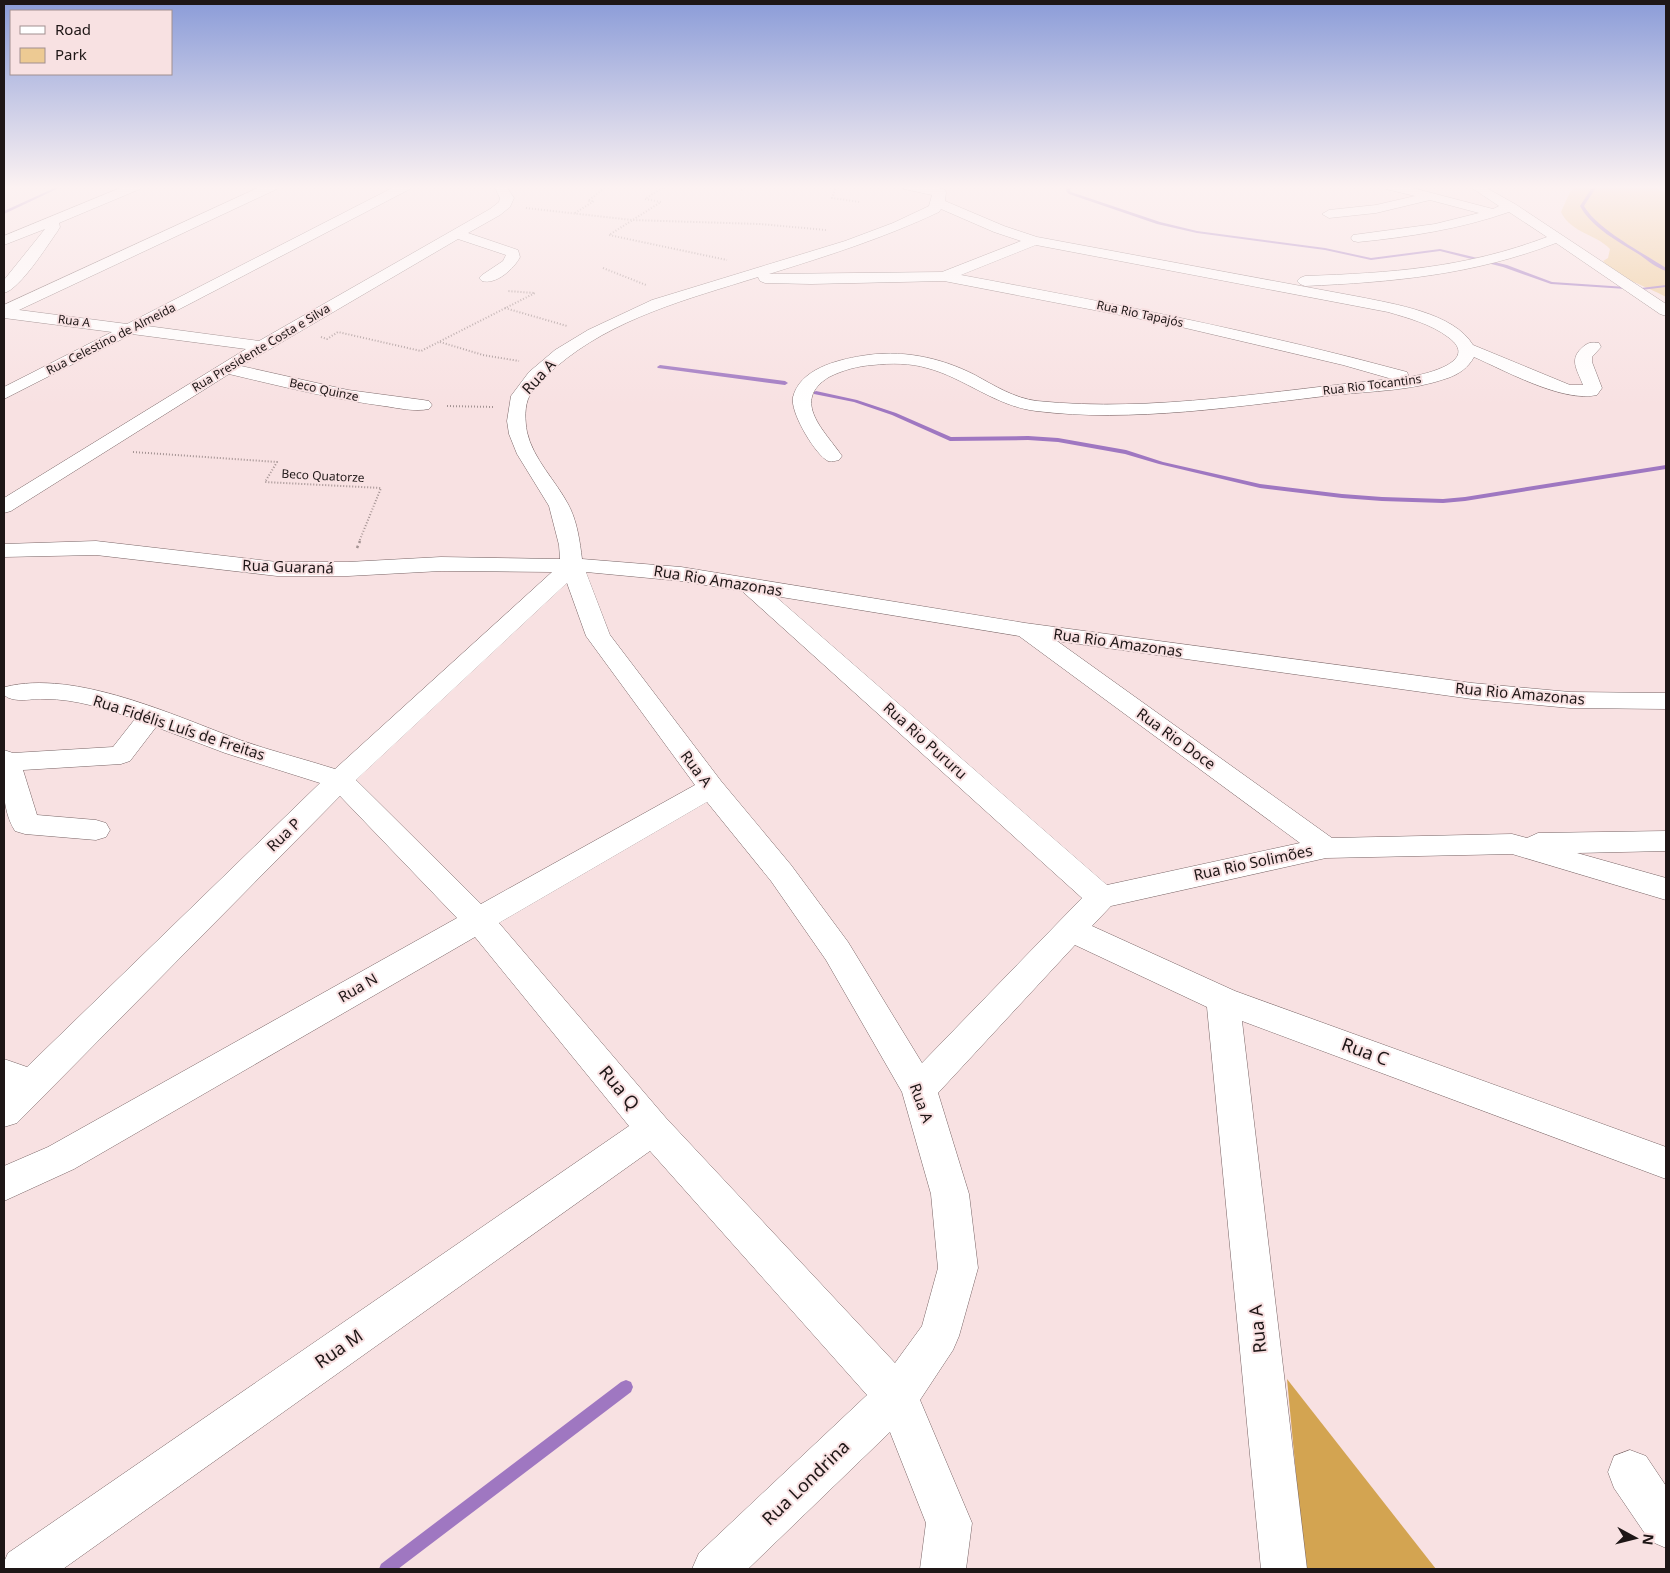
<svg xmlns="http://www.w3.org/2000/svg" width="1670" height="1573" font-family="'Noto Sans',sans-serif">
<rect width="100%" height="100%" fill="#f8e1e2"/>
<path fill="#edca93" d="M1577 186H1652L1666 193V297C1647 286 1618 279 1603 261L1608 258 1610 249C1596 234 1571 233 1561 212L1570 192Z"/>
<path fill="#d3a451" d="M1287 1379 1436 1569H1305Z"/>
<g fill="none" stroke-linecap="round" stroke-linejoin="round">
<path fill="#9f77c1" fill-rule="evenodd" d="M59 186H63L4 214V211Z
M1067 186H1071L1070 191 1071 192 1160 222 1197 231 1325 248 1371 258 1440 249 1507 265 1552 282 1641 288 1666 285V287L1641 290 1551 284 1503 267 1440 251 1371 260 1325 250 1197 233 1157 224 1069 194 1066 191Z
M1593 186H1597L1584 206C1597 229 1643 253 1666 268V271C1657 268 1648 261 1640 255 1619 242 1592 228 1580 206Z
M660 365 785 381 788 383 785 385 658 368 657 367Z
M816 391 857 400 896 413 951 437 1028 436 1058 438 1126 450 1163 462 1260 484 1342 494 1382 497 1443 499 1465 497 1666 465V469L1465 501 1443 503 1382 501 1342 498 1260 488 1159 464 1125 454 1058 442 1028 440 950 441 892 415 854 402 814 394V392Z
M626 1380 631 1382 633 1387 631 1392 398 1569H379L381 1564 621 1382Z"/>
<defs>
<path id="minor" d="M125 186H141L140 189 59 223 60 227 57 232C47 246 20 289 4 293V280L45 229 4 245V236Z
M262 186H278L277 189 19 310 127 324 396 186H411L410 189 147 326 259 341 490 209 499 202 500 198 494 186H506L514 198 510 207 500 215 468 233 518 250 520 257C514 269 496 285 482 281L479 278 482 275 503 261 506 255 458 239 241 366 348 390 423 400 429 401 432 405 429 409C415 412 398 408 384 406 332 399 280 386 229 374L11 511 4 513V498L246 349 132 334 4 399V387L112 332 4 318V305Z
M903 186H926L944 189 946 192 945 201 1004 226 1037 237 1360 297C1394 304 1454 313 1473 345L1570 385H1583C1577 369 1568 359 1584 346 1589 342 1593 342 1599 343L1601 347 1592 357V362L1602 388 1597 395C1563 403 1506 371 1474 357 1468 368 1459 374 1448 378 1412 391 1372 391 1334 395 1239 406 1132 423 1036 411 995 406 965 378 927 368 910 363 891 363 873 365 858 366 843 370 829 377 790 401 825 431 842 456L839 460C834 461 829 463 825 459 813 450 790 412 793 397 800 369 837 360 861 356 900 349 940 357 975 375 995 386 1014 398 1037 401 1155 413 1275 390 1392 379L1343 365 1177 326 944 281 811 284 765 283 760 281 758 277C688 299 613 318 556 367 546 376 536 384 530 395 524 405 525 421 527 432 533 459 556 481 568 504 577 520 580 542 582 559L681 567 1025 623 1472 683 1570 692 1666 693V709L1570 708 1472 699 1057 641 1332 838 1512 834 1527 838 1538 833 1666 831V851L1577 853 1666 878V900L1512 854 1326 858 1111 906 1092 926 1235 991 1666 1147V1179L1242 1021 1307 1569H1261L1207 1007 1075 945 938 1093 969 1194 978 1268 959 1336 953 1350 920 1400 972 1523 966 1569H920L926 1523 890 1432 748 1569H692L699 1553 867 1395 650 1151 63 1569H4V1562L8 1553 629 1126 475 937 74 1169 4 1201V1166L48 1147 457 918 340 796 17 1123 4 1127V1059L27 1067 320 783 225 753 156 727 130 761 121 764 23 770 37 815 96 820 106 823 110 830 106 837 96 840 25 834 15 831C0 807 4 777 4 750L13 753 113 747 135 719C106 709 76 699 45 699 33 698 14 704 4 695L5 687C75 669 175 716 240 740 271 751 304 759 335 769L552 572 441 571 348 576H277L96 555 4 557V544L96 541 277 562H348L441 557 560 559 559 545 549 506 517 454 509 434 507 421 511 396 529 372 555 350 588 330 652 300 845 241 893 223 929 206 932 195 904 189ZM941 209 994 232 1021 241 942 272 769 274C827 256 884 238 939 212ZM1036 245 1388 312C1408 318 1431 324 1448 337 1481 361 1427 374 1409 377L1407 372C1260 332 1111 303 961 275ZM586 572 681 581 742 591 1082 898 922 1063 848 942 791 865 721 781 610 635ZM567 583 586 636 695 785 481 904 356 780ZM775 596 1019 636 1300 843 1107 885ZM707 802 771 881 826 960 902 1092 931 1194 938 1268 922 1326 895 1363 666 1118 499 923Z
M1385 186H1405L1493 209 1499 206 1469 186H1483L1515 204 1666 304V316L1660 314 1556 243C1473 275 1393 282 1305 286L1300 284 1297 281 1300 278 1305 276C1391 273 1465 268 1547 237L1509 212C1460 229 1409 237 1358 242L1353 241 1351 238 1353 235 1435 224 1479 213 1430 200 1376 213 1329 218 1322 214 1329 210 1376 205 1415 196 1386 189Z
M1630 1450 1646 1456 1666 1486V1548L1650 1541 1614 1488 1608 1472 1614 1456Z"/>
</defs>
<use href="#minor" stroke="#796566" stroke-width="1"/>
<path stroke="#a39292" stroke-width="2" stroke-dasharray="1 2" stroke-linecap="butt" d="M665 186 645 199 661 202 609 235 727 260
M836 186 832 198 860 202
M741 190 748 186
M526 208 632 220 760 224 826 230
M575 213 594 201H588L607 186
M603 268 646 285
M505 308 567 326
M321 337 327 339 338 332 421 351 535 293 507 291
M440 342 483 355 519 361
M447 406 493 407
M133 452 277 462 265 482 381 488 359 542"/>
<path stroke="#a39292" stroke-width="2.5" stroke-dasharray="2.5 3" stroke-linecap="butt" d="M357 548 360 541"/>
<use href="#minor" fill="#fff" fill-rule="evenodd"/>
</g>
<linearGradient id="sky" x2="0" y2="1"><stop stop-color="#8b9cd8"/><stop offset="0.46" stop-color="#fcf2f2"/><stop offset="1" stop-color="#fcf2f2" stop-opacity="0"/></linearGradient>
<rect width="1670" height="406" fill="url(#sky)"/>
<g text-anchor="middle" stroke-width="4" stroke-linejoin="round" paint-order="stroke">
<g font-size="12" fill="#1e1616" stroke="#f8e1e2">
<text transform="translate(1140 314) rotate(12)" y="4">Rua Rio Tapajós</text>
<text transform="translate(74 321) rotate(7)" y="4">Rua A</text>
<text transform="translate(111 339) rotate(-27)" y="4">Rua Celestino de Almeida</text>
<text transform="translate(261 348) rotate(-31)" y="4">Rua Presidente Costa e Silva</text>
<text transform="translate(1372 385) rotate(-7)" y="4">Rua Rio Tocantins</text>
<text transform="translate(324 390) rotate(12)" y="4">Beco Quinze</text>
<text transform="translate(323 476) rotate(3)" y="4">Beco Quatorze</text>
</g>
<g font-size="15" fill="#1e1616" stroke="#f8e1e2">
<text transform="translate(539 377) rotate(-47)" y="5">Rua A</text>
<text transform="translate(288 567) rotate(2)" y="5">Rua Guaraná</text>
<text transform="translate(718 581) rotate(9)" y="5">Rua Rio Amazonas</text>
<text transform="translate(1118 643) rotate(8)" y="5">Rua Rio Amazonas</text>
<text transform="translate(1520 694) rotate(5)" y="5">Rua Rio Amazonas</text>
<text transform="translate(179 728) rotate(18)" y="5">Rua Fidélis Luís de Freitas</text>
<text transform="translate(1176 739) rotate(36)" y="5">Rua Rio Doce</text>
<text transform="translate(925 741) rotate(42)" y="5">Rua Rio Pururu</text>
<text transform="translate(696 769) rotate(53)" y="5">Rua A</text>
<text transform="translate(284 835) rotate(-44)" y="5">Rua P</text>
<text transform="translate(1253 863) rotate(-12)" y="5">Rua Rio Solimões</text>
<text transform="translate(358 988) rotate(-30)" y="5">Rua N</text>
<text transform="translate(921 1103) rotate(70)" y="5">Rua A</text>
</g>
<g font-size="18" fill="#1e1616" stroke="#f8e1e2">
<text transform="translate(1365 1052) rotate(20)" y="6">Rua C</text>
<text transform="translate(619 1088) rotate(50)" y="6">Rua Q</text>
<text transform="translate(1258 1329) rotate(-96)" y="6">Rua A</text>
<text transform="translate(339 1349) rotate(-35)" y="6">Rua M</text>
<text transform="translate(806 1483) rotate(-44)" y="6">Rua Londrina</text>
</g>
</g>
<rect width="1670" height="1573" fill="none" stroke="#1e1616" stroke-width="10"/>
<rect x="10" y="10" width="162" height="65" fill="#f8e1e2" stroke="#a19090"/>
<rect x="20" y="26" width="25" height="8" fill="#ffffff" stroke="#a19090"/>
<text x="55" y="35" font-size="15" fill="#1e1616">Road</text>
<rect x="20" y="48" width="25" height="15" fill="#edca93" stroke="#a19090"/>
<text x="55" y="60" font-size="15" fill="#1e1616">Park</text>
<g transform="translate(1635 1538) rotate(97)" stroke="#f8e1e2" stroke-width="4" paint-order="stroke">
<path d="M0-4L9 19L0 12L-9 19Z" fill="#1e1616"/>
<text y="-8" font-size="14" font-weight="bold" text-anchor="middle" fill="#1e1616">N</text>
</g>
</svg>
